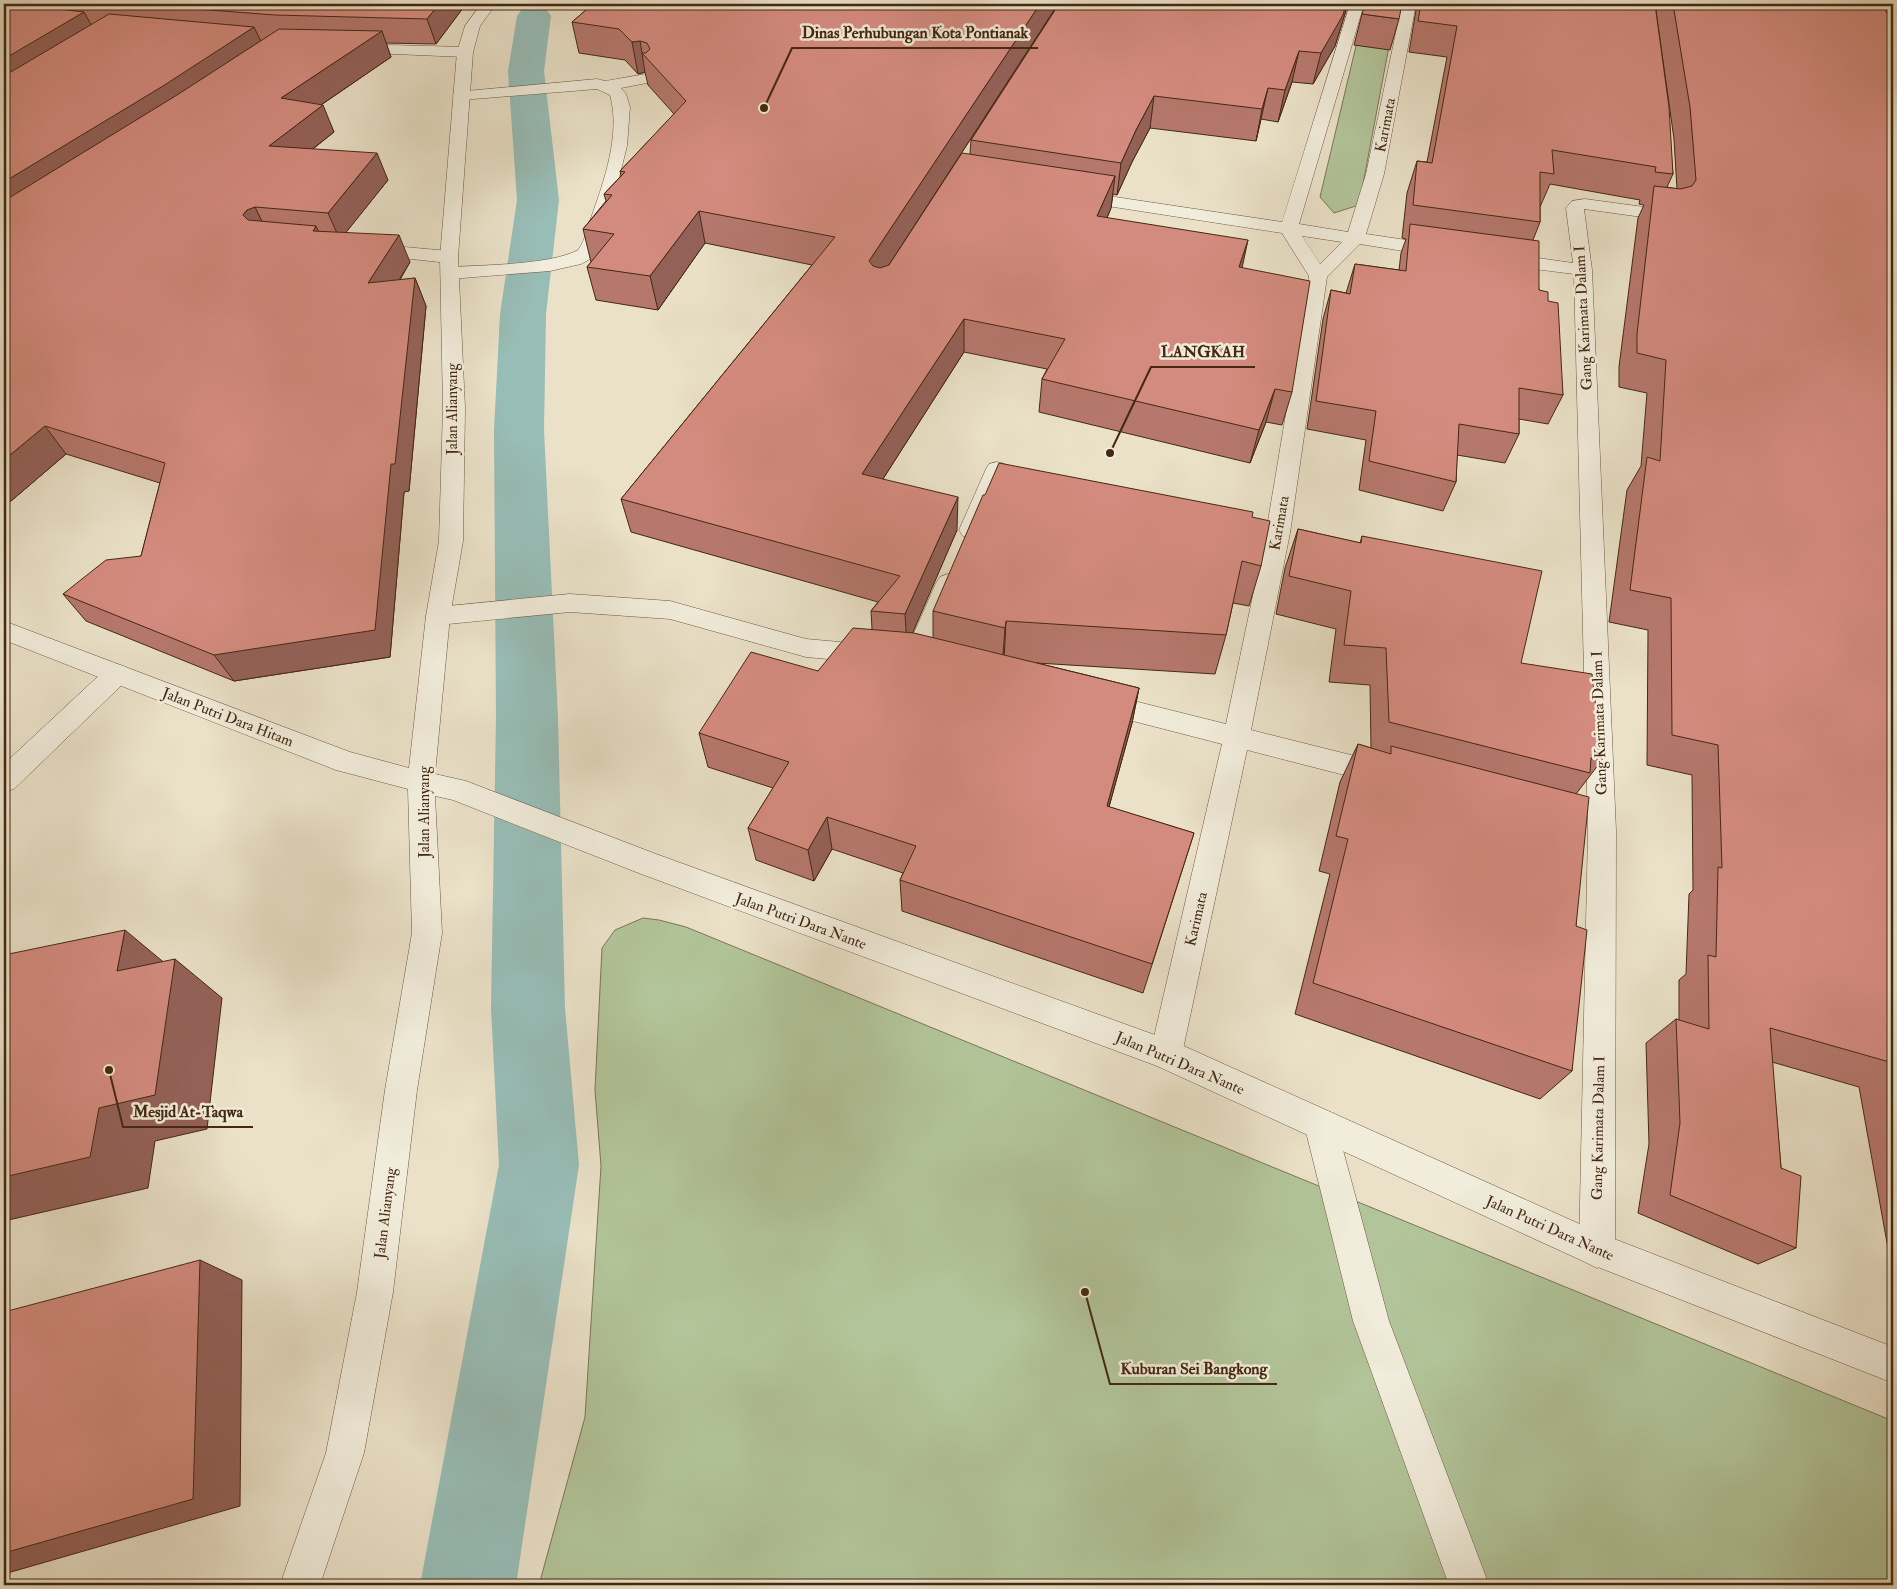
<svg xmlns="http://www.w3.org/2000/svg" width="1897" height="1589" font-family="'IM FELL Double Pica',serif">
<rect width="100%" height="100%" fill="#eae1c8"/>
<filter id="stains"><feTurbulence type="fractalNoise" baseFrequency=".004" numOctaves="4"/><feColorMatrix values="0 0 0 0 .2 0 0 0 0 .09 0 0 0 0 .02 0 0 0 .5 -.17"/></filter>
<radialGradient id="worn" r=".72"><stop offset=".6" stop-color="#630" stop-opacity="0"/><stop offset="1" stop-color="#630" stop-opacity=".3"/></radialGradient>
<path fill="#b2c499" stroke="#7b7654" d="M1366 4H1397L1359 205 1334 213 1320 197Z
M643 918 659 920 686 927 1893 1421V1585H539L585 1417 601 1166 595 1090 602 948 615 930Z"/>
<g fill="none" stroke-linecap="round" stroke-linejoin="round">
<path fill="#98bdb7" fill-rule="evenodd" d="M534 6 546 9 551 16 544 71 559 200 546 314 544 430 558 718 565 1008 579 1165 516 1585H420L499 1165 491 1008 496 718 494 430 500 314 517 200 508 71 517 16 522 9Z"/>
<defs>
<path id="service" d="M646 74 652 76 654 79 652 82 621 88 626 94 630 107 627 146 610 214 599 247 592 258 581 264 550 271 450 279 443 277 441 273 443 269 450 267C484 265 550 265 578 250 585 241 587 228 591 218 604 181 621 134 610 95L597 89 461 100 455 98 453 95 455 92 597 79 605 81Z
M117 664 126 667 130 674 126 681 14 789 4 792V764L108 667Z
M1320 1108 1332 1113 1336 1124 1389 1321 1489 1585H1449L1353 1321 1304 1124 1308 1113Z"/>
<path id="minor" d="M1350 4H1364L1299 224 1348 232 1366 174 1402 4H1416L1384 174 1366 234 1440 245 1447 247 1449 251 1447 255 1440 257 1360 244 1327 277 1290 533 1251 730 1383 763 1393 766 1397 774 1393 782 1383 785 1247 750 1182 1054 1177 1065 1166 1069 1155 1065 1150 1054 1222 744 1098 712 1089 709 1085 702 1089 695 1098 692 1226 724 1266 533 1309 276 1282 233 1075 201 1069 200 1066 196 1069 192 1075 191 1282 222ZM1302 236 1342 242 1320 264Z
M351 44 465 47 470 49 473 52 470 55 465 57 346 52 343 49 346 46Z
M1585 199 1659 209 1662 201 1668 200 1674 201C1682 212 1674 218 1664 220L1584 209 1592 270 1616 831 1615 1250 1609 1262 1597 1268 1585 1262 1579 1250 1588 831 1574 274 1503 265 1496 263 1494 259 1496 255 1503 253 1573 263 1566 208 1572 201Z
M371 244 449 251 456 253 458 257 456 261 449 263 364 254 362 250 364 246Z
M997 462 1005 464 1008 469 983 530 979 536 971 538 963 536 959 530 986 469 989 464Z
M948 574 956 577 960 583 929 658 925 665 916 667 907 665 903 658 936 583 940 577Z
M570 594 670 601 806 639 873 645 882 647 886 654 882 661 873 663 806 657 670 619 570 612 438 625 429 622 426 616 429 610 438 607Z"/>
<path id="tertiary" d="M481 4H496L480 26 473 52 458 257 465 408 463 541 450 616 435 774 466 781 656 854 1177 1043 1604 1235 1893 1347V1383L1585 1262 1157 1066 636 872 453 800 435 796 442 933 417 1090 393 1292 364 1453 320 1585H280L326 1453 357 1292 385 1090 412 933 408 789 336 770 4 640V621L350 752 409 768 426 616 439 541 443 408 440 257 457 52 465 26Z"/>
</defs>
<use href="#service" stroke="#6e563d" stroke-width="1"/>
<use href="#minor" stroke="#6e563d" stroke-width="1"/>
<use href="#tertiary" stroke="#6e563d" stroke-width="1"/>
<use href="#service" fill="#f1ecdb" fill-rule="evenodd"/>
<use href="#minor" fill="#f1ecdb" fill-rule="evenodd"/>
<use href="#tertiary" fill="#f1ecdb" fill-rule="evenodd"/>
</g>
<path fill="#b6786d" stroke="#44280f" d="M4 4H466L436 44 386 43 391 57 321 105 334 132 313 149 388 180 346 232 410 262 400 280 415 278 426 306 409 491 404 492 390 657 234 681 86 621 63 594 141 556 160 483 66 454 4 507Z
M593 4H1058L915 225 970 154 971 140 1059 4H1348L1335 46 1313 84 1292 82 1278 122 1261 119 1256 141 1150 128 1132 162 1117 195 1113 194 1111 208 1107 218 1242 268 1292 392 1282 425 1266 422 1250 463 1039 412 1042 379 1047 369 964 352 883 479 957 530 912 633 933 638V611L1252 517 1261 566 1249 606 1233 603 1226 635 1215 674 1037 663 1139 688 1132 723 1109 807 1194 833 1143 993 902 911 900 880 903 873 832 849 814 881 756 860 748 828 773 788 708 767 699 733 818 671 872 629 871 611 878 602 631 532 621 499 812 265 705 243 658 310 596 300 587 267 591 262 583 229 606 201 604 194 621 176 620 171 674 114 648 85 645 72 638 74 625 60 579 53 572 22Z
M1417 4H1655L1673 174 1667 187 1677 189 1674 139 1655 4H1893V1276L1859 1087 1772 1062 1781 1168 1796 1248 1758 1264 1638 1213 1649 1144 1646 1043 1676 1019 1679 1020V980L1686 974 1689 894 1693 890 1692 775 1647 765 1648 630 1609 622 1627 490 1641 466 1647 393 1619 387V367L1638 218 1644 205 1639 204 1640 200 1550 184 1540 207V222L1533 240 1539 290 1548 301 1563 395 1548 424 1519 419V434L1505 463 1457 455 1456 482 1443 511 1359 490 1366 440 1307 429 1323 319 1331 290 1346 293 1355 264 1399 270 1401 253 1406 239 1402 238 1407 193 1417 161 1427 162 1447 57 1409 52Z
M1362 14 1399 19 1390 50 1354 45Z
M1298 529 1360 543 1362 536 1521 663 1602 760 1576 794V926L1572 1071 1540 1099 1295 1014 1330 874 1319 871 1340 782 1358 744 1371 748 1370 685 1329 682 1336 629 1276 614 1285 568Z"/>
<path fill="#946159" stroke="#44280f" d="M48 4H59L68 21 84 12 98 37 4 95V59Z
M439 4H466L436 44 427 19Z
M1040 4H1058L870 294 869 261Z
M1346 4H1348L1335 46 1313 84 1321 53Z
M254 27 266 52 4 220V182Z
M382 31 391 57 293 124 281 98Z
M640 41 645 72 638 74 632 42Z
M1299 51 1292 82 1278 122 1285 90Z
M1268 88 1261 119 1256 141 1262 109Z
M1154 96 1150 128 1132 162 1117 195 1121 163 1136 130Z
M323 105 334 132 282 173 269 146Z
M377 153 388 180 340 240 328 213Z
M1115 176 1111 208 1094 249 1097 216Z
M255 207 268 234 260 237 243 215 247 210Z
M699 211 705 243 658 310 650 276Z
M316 226 329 254 313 231Z
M399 235 410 262 380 311 368 283Z
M1248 240 1241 273 1239 267Z
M415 278 426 306 409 491 404 492 390 657 234 681 214 655 391 464Z
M964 319V352L865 507 862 474Z
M1275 389 1266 422 1250 463 1259 430Z
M45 426 66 454 4 507V460Z
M958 497 957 530 907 646 905 614Z
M1006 621 1004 661 1002 667 1005 628Z
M1139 688 1132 723 1100 839 1107 806Z
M827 817 832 849 814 881 808 850Z
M125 930 173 970 175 959 222 998 207 1129 155 1141 148 1188 4 1221V1177L99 1108 117 971Z
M200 1260 242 1280 240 1506 4 1574V1553Z"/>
<path fill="#d48b7f" stroke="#44280f" d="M4 4H48L50 8 84 12 4 59Z
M130 4H439L427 19 275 15Z
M593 4H1040L869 261 873 266 880 268 889 265 962 153 1115 176 1097 216 1248 240 1239 267 1310 281 1292 392 1275 389 1259 430 1042 379 1065 339 964 319 862 474 958 497 905 614 871 611 900 576 621 499 835 237 699 211 650 276 587 267 614 234 583 229 612 195 604 194 625 172 620 171 686 101 642 53H646L650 49 647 43 640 41 632 42 619 29 572 22Z
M1059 4H1346L1343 15 1321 53 1299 51 1285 90 1268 88 1262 109 1154 96 1136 130 1121 163 971 140Z
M1365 4H1402L1399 19 1362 14Z
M1421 4H1655L1669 107 1673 174 1655 172 1656 167 1552 150 1554 174 1540 172V222L1413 205 1417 161 1432 163 1457 26 1418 21Z
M1673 4H1883L1893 28V1063L1770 1028 1781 1168 1801 1176 1796 1248 1670 1195 1680 1123 1676 1019 1709 1029 1708 955 1716 957 1718 867 1722 868 1718 745 1672 735 1671 598 1630 590 1647 457 1660 461 1666 360 1637 353V334L1654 186 1681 189 1692 186 1696 180 1690 107Z
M109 14 254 27 163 86 4 182V76Z
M279 29 382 31 281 98 323 105 269 146 377 153 328 213 255 207 247 210 243 215 248 220 316 226 313 231 399 235 368 283 415 278 395 464H391L375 630 214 655 63 594 106 560 141 556 165 463 45 426 4 460V201L177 95Z
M1410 224 1539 241V290L1548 292V301L1558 303 1563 395 1519 388V434L1459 424 1456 482 1369 461 1376 411 1316 401 1331 290 1350 294 1355 264 1406 271Z
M999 463 1253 512 1252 517 1270 521 1261 566 1242 561 1226 635 1006 621 1005 628 933 611 983 495H985Z
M1298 529 1361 543 1362 536 1542 571 1521 663 1592 674 1602 760 1591 758 1590 773 1389 722 1386 648 1344 645 1351 591 1289 576Z
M853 628 914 633 1139 688 1107 806 1194 833 1152 964 900 880 916 846 827 817 808 850 748 828 789 762 699 733 751 652 818 671Z
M1358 744 1391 754V746L1589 797 1576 926 1587 930 1572 1071 1313 983 1348 839 1336 836Z
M125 930 117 971 175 959 155 1095 99 1108 90 1157 4 1177V955Z
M200 1260 193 1499 4 1553V1312Z"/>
<g text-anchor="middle" stroke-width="5" stroke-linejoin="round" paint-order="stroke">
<g font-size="15" fill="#44280f" stroke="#f1ecdb">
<text transform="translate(1385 125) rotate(-79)" y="5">Karimata</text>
<text transform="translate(1583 318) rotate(-93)" y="5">Gang Karimata Dalam I</text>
<text transform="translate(452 409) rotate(-90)" y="5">Jalan Alianyang</text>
<text transform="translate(1279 523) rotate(-80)" y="5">Karimata</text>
<text transform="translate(228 717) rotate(21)" y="5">Jalan Putri Dara Hitam</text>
<text transform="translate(1599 723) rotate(-92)" y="5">Gang Karimata Dalam I</text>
<text transform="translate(424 812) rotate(-90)" y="5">Jalan Alianyang</text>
<text transform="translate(1196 919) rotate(-77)" y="5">Karimata</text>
<text transform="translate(801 921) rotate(20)" y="5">Jalan Putri Dara Nante</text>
<text transform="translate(1180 1063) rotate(23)" y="5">Jalan Putri Dara Nante</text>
<text transform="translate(1598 1128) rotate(-89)" y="5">Gang Karimata Dalam I</text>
<text transform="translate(385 1213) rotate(-83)" y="5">Jalan Alianyang</text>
<text transform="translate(1550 1228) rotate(24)" y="5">Jalan Putri Dara Nante</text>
</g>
</g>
<path fill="none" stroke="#44280f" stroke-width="2" d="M764 108L792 48H1038M1110 453L1151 367H1255M109 1070L123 1127H253M1085 1292L1110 1384H1277"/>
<g fill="#44280f" stroke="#f1ecdb" stroke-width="2">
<circle cx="764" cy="108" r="5"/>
<circle cx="1110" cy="453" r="5"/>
<circle cx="109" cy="1070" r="5"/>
<circle cx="1085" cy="1292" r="5"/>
</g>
<g font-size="16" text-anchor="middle" font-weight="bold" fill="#44280f" stroke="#f1ecdb" stroke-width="5" stroke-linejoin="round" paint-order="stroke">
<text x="915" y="38">Dinas Perhubungan Kota Pontianak</text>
<text x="1203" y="357">LANGKAH</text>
<text x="188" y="1117">Mesjid At-Taqwa</text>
<text x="1194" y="1374">Kuburan Sei Bangkong</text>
</g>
<rect width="1897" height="1589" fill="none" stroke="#eae1c8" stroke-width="20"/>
<rect x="5" y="5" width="1887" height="1579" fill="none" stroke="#44280f" stroke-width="2.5"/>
<rect x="10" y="10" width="1877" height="1569" fill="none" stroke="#44280f"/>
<rect width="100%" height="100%" filter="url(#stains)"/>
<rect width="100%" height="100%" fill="url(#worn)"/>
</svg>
